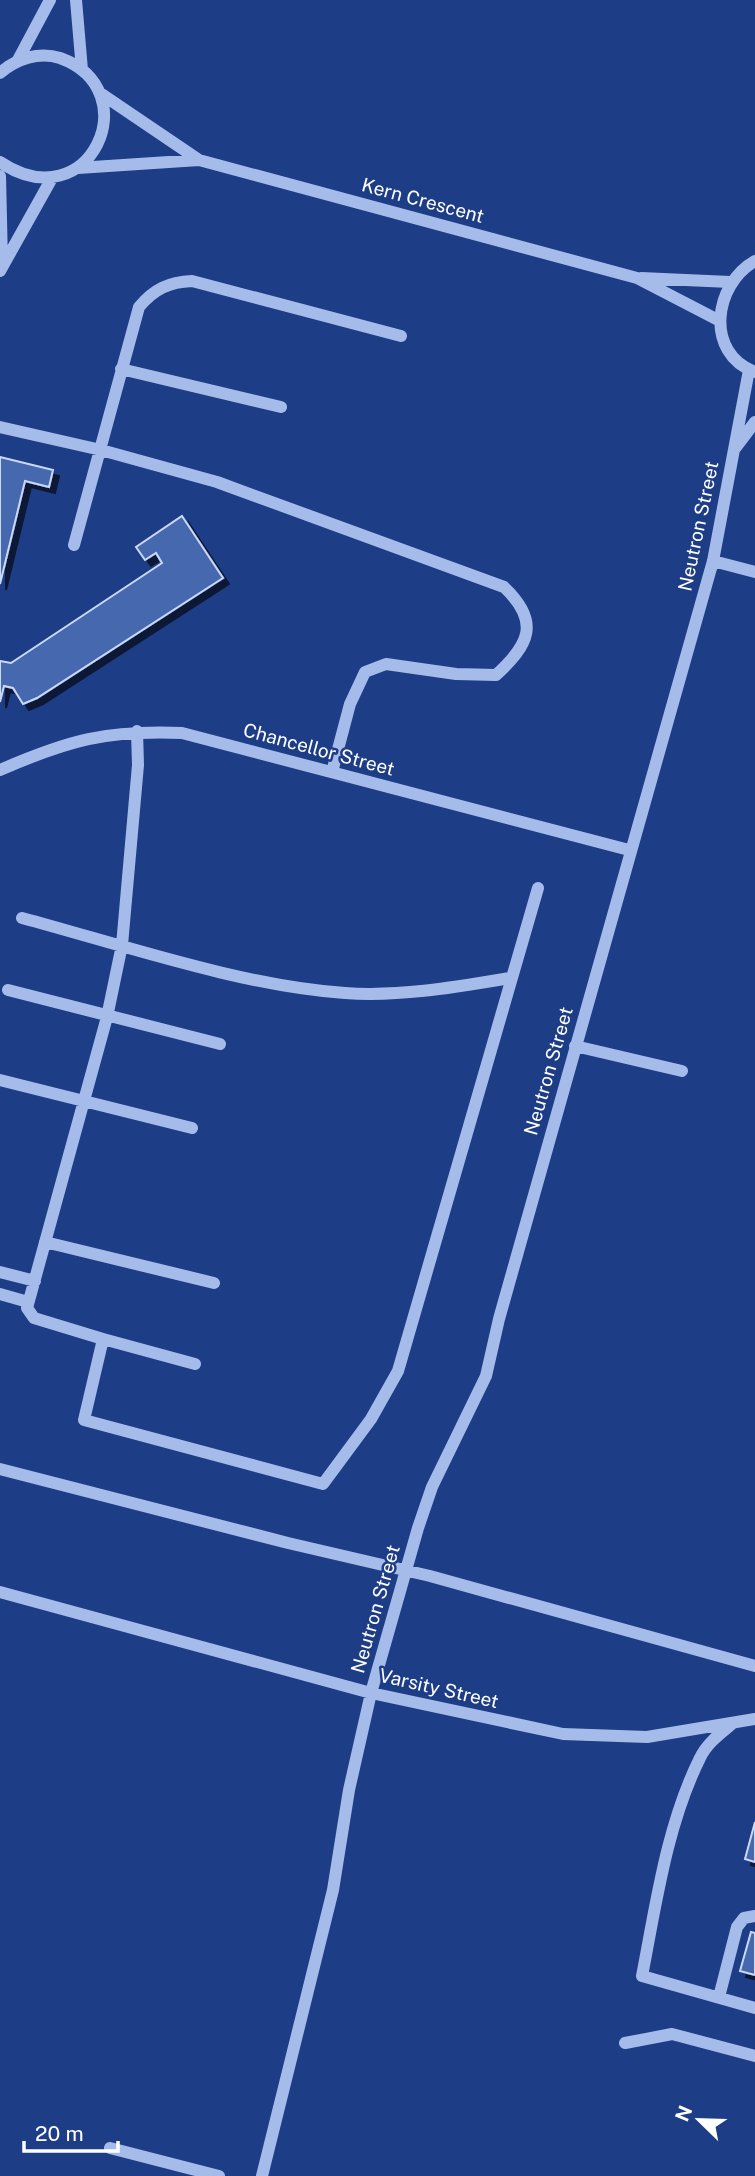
<svg xmlns="http://www.w3.org/2000/svg" width="755" height="2176" font-family="'Public Sans',sans-serif">
<defs>
<filter id="shadow"><feDropShadow dx="6" dy="6" stdDeviation="0" flood-color="#0009"/></filter>
</defs>
<rect width="100%" height="100%" fill="#1d3d86"/>
<path fill="#4567af" stroke="#cad9f8" stroke-width="2" filter="url(#shadow)" d="M0 457 53 470 49 487 25 481 0 584Z
M182 516 223 578 37 698 23 704 13 688 4 686 0 702V661L11 663 162 563 156 553 145 560 136 547Z
M755 1822V1862L745 1859Z
M751 1932 755 1933V1975L740 1971Z"/>
<g fill="none" stroke-linecap="round" stroke-linejoin="round">
<path stroke="#a5bceb" stroke-width="12" d="M76 0 82 70
M18 60 50 0
M0 73C16 59 39 51 60 58 149 90 90 222 0 162
M100 93 199 160
M78 168 199 160 637 278 720 321
M0 176 2 262
M0 271 52 178
M641 278 730 282
M121 369 281 407
M755 372C704 353 714 284 755 261
M0 427 101 450 217 482 504 587C541 622 529 645 496 675L456 674 386 664 365 672 350 704 332 772
M736 447 755 422
M74 545 139 307C154 289 169 282 192 281L401 336
M713 561 755 572
M137 731 138 765 122 945 107 1017 27 1308 34 1318 103 1339 84 1420 323 1484 371 1419 398 1371 538 888
M0 770C69 740 106 730 182 733L629 850
M22 918C123 945 242 986 345 993 400 997 456 987 510 978
M8 990 220 1044
M575 1046 682 1071
M0 1080 192 1128
M45 1242 214 1283
M0 1272 35 1281
M0 1294 28 1302
M103 1339 195 1364
M0 1469 288 1543 430 1576 755 1666
M0 1592 371 1693 563 1734 647 1737 755 1719
M733 1723C721 1733 707 1743 700 1758 667 1824 656 1904 642 1976L755 2008
M719 1997 737 1927 744 1918 755 1916
M625 2043 672 2034 755 2056
M110 2148 219 2176
M262 2176 333 1890 349 1790 371 1693 418 1528 432 1487 486 1376 499 1319 713 561 749 370"/>
</g>
<g text-anchor="middle" stroke-width="5" stroke-linejoin="round" paint-order="stroke">
<g font-size="19" fill="#fff" stroke="#1d3d86">
<text transform="translate(423 200) rotate(15)" y="7">Kern Crescent</text>
<text transform="translate(698 526) rotate(-78)" y="7">Neutron Street</text>
<text transform="translate(319 749) rotate(15)" y="7">Chancellor Street</text>
<text transform="translate(548 1071) rotate(-74)" y="7">Neutron Street</text>
<text transform="translate(375 1609) rotate(-74)" y="7">Neutron Street</text>
<text transform="translate(439 1688) rotate(13)" y="7">Varsity Street</text>
</g>
</g>
<g transform="translate(699 2120) rotate(293)" stroke="#1d3d86" stroke-width="5" paint-order="stroke">
<path d="M0-5L12 26L0 18L-12 26Z" fill="#ffffff"/>
<text y="-10" font-size="19" font-weight="bold" text-anchor="middle" fill="#ffffff">N</text>
</g>
<path d="M24 2141v10h94v-10" fill="none" stroke="#ffffff" stroke-width="3.5"/>
<text x="35" y="2141" font-size="21" fill="#ffffff" stroke="#1d3d86" stroke-width="5" paint-order="stroke">20 m</text>
</svg>
